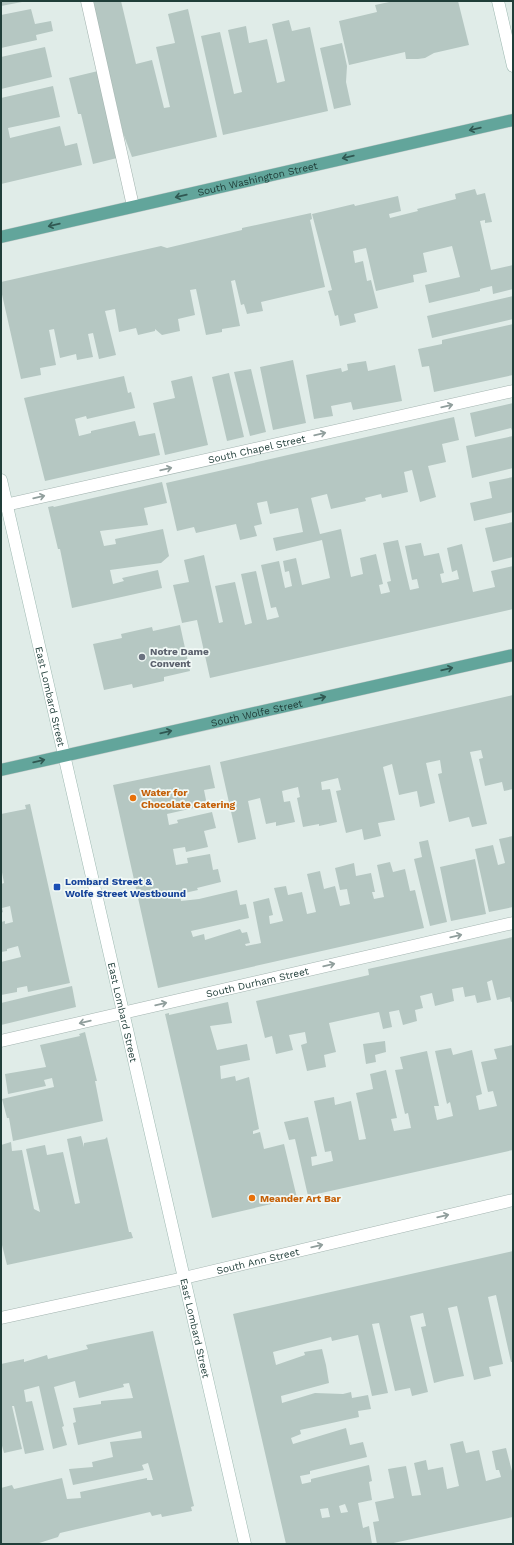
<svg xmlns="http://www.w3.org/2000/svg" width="514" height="1545" font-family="'Work Sans',sans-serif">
<rect width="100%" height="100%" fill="#e0ece8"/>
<path fill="#b5c7c2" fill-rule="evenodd" d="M1 1H22V2L1 6Z
M93 1H121L136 64 152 60 164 108 170 107 156 47 175 43 168 14 188 9 217 137 132 157 123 133Z
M394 1H458L469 45 434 53 425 58 418 59H406L405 52 349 65 339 21 377 12 375 5Z
M31 9 35 24 51 21 53 31 36 35 37 40 1 48V15Z
M289 20 292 31 310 27 328 111 223 135 201 36 220 32 234 94 242 92 228 30 246 26 249 43 267 39 277 83 285 81 272 24Z
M342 43 347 66 346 82 351 105 334 109 320 48Z
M45 47 52 77 1 89V57Z
M98 71 117 158 93 164 81 114H78L69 78Z
M53 86 60 117 8 128 10 138 60 126 65 146 77 143 82 165 1 184V98Z
M475 189 477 195 485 193 492 222 485 223V220L480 221 491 270 513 265V289L493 294 492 286 480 289V291L429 303 425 285 460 277 452 246 423 253 427 272 413 275 414 282 376 291 366 248 353 251 355 263 363 261 367 281 371 280 378 308 354 314 356 322 340 326 338 315 335 316 328 291 332 290 312 214 354 204 355 206 398 196 401 211 389 214 390 218 418 211 417 209 456 199 455 194Z
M311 213 312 219 310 220 325 287 261 302 263 311 247 314 244 304 241 305 235 280 231 281 240 326 222 329V332L206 335 196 289 190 290 195 315 178 319 180 331 162 335 155 329V331L138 335 136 328 119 332 115 309 105 311 116 355 99 359 93 333 88 334 93 357 77 360 76 354 60 358 54 329 49 330 56 365 40 368 41 375 21 379 1 290V282L161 246 167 248 242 230V228Z
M513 296V319L432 338 427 316Z
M513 324V375L434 392 429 366 422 367 418 349 442 344V340Z
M293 360 306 423 273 430 260 367Z
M366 361 368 371 395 365 402 401 353 410 351 402 331 406 333 416 314 419 306 375 341 368 342 372 348 370 347 364Z
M251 369 266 432 250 436 234 372Z
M229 373 244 437 227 441 212 377Z
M124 376 128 393 131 392 135 408 87 419 86 416 75 419 79 436 91 433V431L135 421 139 436 155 433 160 455 45 481 24 398Z
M192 376 208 445 165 455 153 403 175 398 171 381Z
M513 403V433L511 428 475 437 470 413Z
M454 417 459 440 442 444 446 462 428 466 436 497 420 502 412 470 404 472 408 492 382 498 381 494 365 498 366 501 331 509 327 494 311 498 320 534 341 529 351 577 363 574 360 558 376 554 383 584 379 585 381 594 390 592 387 582 391 581 383 543 398 540 410 590 419 588 417 579 412 580 405 546 421 543 424 556 439 553 444 573 440 574 442 583 459 579 457 570 452 572 447 548 462 544 473 592 495 587 491 571 513 566V609L210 678 197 620 182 623 173 585 189 582 184 560 204 555 219 623 223 622 215 586 235 582 245 625 252 623 241 574 256 571 267 620 279 617 276 607 271 608 261 565 279 561 285 588 292 586 289 571 285 572 283 561 296 558 302 585 330 578 322 540 276 551 273 538 303 532 298 508 270 514 267 501 257 503 262 524 254 526 257 536 240 540 236 524 196 533 194 527 177 531 166 483Z
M513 436V468L472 478 466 446Z
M513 477V512L474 521 470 503 492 498 489 482Z
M162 482 167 503 144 508 148 525 100 531 104 546 116 544 115 539 163 529 169 556 161 563 110 570 113 584 124 581 122 578 158 570 162 588 72 608 60 549H58L48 507 53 506 54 507Z
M513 522V557L493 562 485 528Z
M180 625 190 671 164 677V681L133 688 132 684 104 690 93 644 122 638 121 634 152 627 153 631Z
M513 695V789L504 791 502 782 485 786 479 759 483 758 481 750 470 752 487 824 472 827 469 817 449 822 438 774 442 773 440 760 426 763 435 803 420 807 417 791 399 795 392 764 383 767 395 820 378 823 381 836 364 840 362 829 346 833 336 791 341 790 338 778 321 782 322 790 330 789 337 822 319 826V824L303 827 297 798 300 797 298 787 282 791 284 802 290 801 295 822 276 826V822L266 824 260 798 248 801 256 839 238 843 220 762Z
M210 765 215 788 204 790 207 805 167 814 169 825 178 823 177 820 212 812 216 828 204 831 208 847 186 852 185 847 173 849 176 865 188 863 187 858 210 854 213 870 218 869 221 882 197 888 198 890 180 894 181 901 199 899 237 890 240 905 246 904 249 918 191 931 193 937 204 934 205 940 240 929 242 933 247 932 250 943 245 944 246 946 261 943 253 902 269 898 273 915 269 916 270 924 283 921 274 888 286 886 288 895 302 892 307 914 316 912 307 874 320 871 324 889 335 886 340 906 350 904 347 889 340 890 335 868 354 863 356 876 371 873 375 892H372L374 899 384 897 377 865 390 862 393 872 405 869 410 891 415 890 424 928 158 988 113 785Z
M30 804 70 983 28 992 27 986 17 988V992L1 995V962L21 957 18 946 7 949V951L1 952V922L5 921V924L13 922 10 906 2 908 3 912 1 913V884L4 883 1 867V814L26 809 25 805Z
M513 836V907L489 912 475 849 493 845 498 865 505 863 499 839Z
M428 840 447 922 430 926 414 859 422 857 419 842Z
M475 859 486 914 451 921 440 867Z
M513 937V1001L511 1002 510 997 497 1000 492 980 487 982 491 1000 477 1003 475 995 465 997 463 987 452 989 454 1001 435 1006 432 993 420 996 423 1008 415 1010 417 1021 403 1025 399 1010 389 1012 392 1027 383 1029 379 1012 329 1023 336 1052 324 1055 326 1067 307 1071 301 1045 307 1043 305 1032 289 1035 293 1050 276 1054 272 1036 265 1038 256 1001 369 975 368 969Z
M72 986 76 1007 1 1025V1003Z
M228 1002 232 1023 210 1026 217 1050 247 1044 250 1060 220 1066 221 1079 235 1076 236 1081 249 1077 259 1129 253 1131V1134L260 1132 264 1149 284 1144 297 1198 212 1218 165 1014 169 1013V1015Z
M85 1032 97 1081H95L103 1121 13 1141 9 1118H7L2 1099 54 1087 52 1078 44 1080 46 1086 8 1094 5 1074 46 1067 40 1045 80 1036 79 1034Z
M385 1041 386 1052 375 1055 376 1062 366 1064 363 1044Z
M513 1045V1150L308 1196 295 1139 289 1140 284 1122 308 1117 317 1156 311 1157 312 1166 333 1161 331 1151 325 1152 314 1101 334 1097 335 1105 351 1101 359 1140 366 1139 356 1093 373 1089 370 1074 386 1070 397 1118 391 1119 394 1131 411 1128 408 1113 405 1114 395 1070 403 1069 400 1057 427 1051 439 1106H434L437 1120 453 1116 450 1102 447 1104 435 1051 451 1048 453 1055 472 1050 482 1094 476 1096 479 1110 497 1106 493 1091 488 1092 481 1062 497 1059 494 1049Z
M81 1136 84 1147V1143L105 1139 107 1137 129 1232H131L133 1238 7 1265 1 1241V1145L11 1142 12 1151 22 1150 34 1209 40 1212 26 1149 45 1145 47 1155 63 1152 75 1204 80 1203 67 1139Z
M513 1251V1362H511L496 1295 488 1297 503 1364 489 1367 491 1376 474 1380 457 1306 448 1308 464 1376 449 1379 434 1383 421 1327 426 1326 423 1313 410 1316 428 1392 412 1396 410 1388 395 1391 379 1323 372 1324 388 1393 372 1396 358 1335 332 1341 331 1337 273 1352 276 1365 305 1355 304 1352 322 1349 326 1365 329 1383 281 1396 282 1403 315 1393 343 1394 351 1392 352 1398 368 1395 371 1409 358 1411 359 1417 300 1430 301 1434 291 1438 293 1444 346 1428 350 1445 363 1442 367 1457 310 1471V1474L300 1476 302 1484 311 1482V1479L369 1465 372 1481 369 1482 372 1500 358 1503 363 1528 369 1526 372 1544H286L233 1314ZM345 1504 348 1512 341 1513 339 1506ZM328 1508 330 1517 322 1518 320 1509Z
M153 1331 194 1506 191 1507 192 1511 162 1517 161 1514 152 1516 150 1512 60 1533 58 1537 36 1544H1V1488L12 1485 14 1489 62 1478 67 1499 81 1498 80 1492 147 1478V1480H153L148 1463 142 1465 144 1470 73 1485 69 1469 93 1467 92 1462 113 1457 110 1442 142 1438 141 1431 78 1445 73 1423 76 1422 73 1408 101 1404V1401L133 1398 129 1383 123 1384 124 1387 79 1398 75 1381 54 1387 64 1426 62 1427 67 1445 53 1449 39 1386 24 1390 26 1402 32 1401 44 1450 25 1454 14 1406H12L22 1449 4 1453 1 1442V1364L24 1359V1362L47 1355 48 1359 88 1349 86 1345Z
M463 1441 466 1453 479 1450 486 1481 501 1477 499 1470H496L492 1451 506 1448 513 1475V1517L389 1544H377L373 1522 379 1521 375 1502 394 1498 388 1469 406 1466 412 1496 421 1495 414 1463 426 1460 428 1470 443 1467 447 1489 459 1486 450 1444Z"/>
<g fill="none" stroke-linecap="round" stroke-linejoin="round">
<defs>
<g id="service">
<path d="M87 1 133 206"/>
<path id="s1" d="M1 506 513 391"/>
<path id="s2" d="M1 1041 513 923"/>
</g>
<g id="minor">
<path id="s3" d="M1 1318 184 1278 513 1200"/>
</g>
<g id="secondary">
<path d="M498 1 513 66"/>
<path id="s4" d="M1 480 245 1544"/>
</g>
<g id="primary">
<path id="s5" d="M1 237 513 120"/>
<path id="s6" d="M1 770 513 655"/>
</g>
</defs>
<use href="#service" stroke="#a3b4b0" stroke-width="13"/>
<use href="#minor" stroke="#a3b4b0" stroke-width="13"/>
<use href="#secondary" stroke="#9eb9b2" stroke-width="13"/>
<use href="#primary" stroke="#c1c9c8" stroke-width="13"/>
<use href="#service" stroke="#fff" stroke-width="12"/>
<use href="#minor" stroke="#fff" stroke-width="12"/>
<use href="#secondary" stroke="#fff" stroke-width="12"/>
<use href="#primary" stroke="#62a59b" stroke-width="12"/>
</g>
<defs><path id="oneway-shaft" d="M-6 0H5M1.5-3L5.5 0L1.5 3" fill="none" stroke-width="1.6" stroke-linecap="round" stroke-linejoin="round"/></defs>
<g stroke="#305852">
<use href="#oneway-shaft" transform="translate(475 129) rotate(167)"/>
<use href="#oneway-shaft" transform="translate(348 157) rotate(167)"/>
<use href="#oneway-shaft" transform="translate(181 196) rotate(167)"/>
<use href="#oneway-shaft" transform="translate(54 225) rotate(167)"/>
<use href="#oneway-shaft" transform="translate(447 669) rotate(-13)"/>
<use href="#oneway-shaft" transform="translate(320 698) rotate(-13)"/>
<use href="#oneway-shaft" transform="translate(166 732) rotate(-13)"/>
<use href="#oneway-shaft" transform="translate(39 761) rotate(-13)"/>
</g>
<g stroke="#909e9c">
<use href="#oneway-shaft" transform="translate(447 406) rotate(-13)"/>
<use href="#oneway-shaft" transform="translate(320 434) rotate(-13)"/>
<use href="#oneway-shaft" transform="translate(166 469) rotate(-13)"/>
<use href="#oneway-shaft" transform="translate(39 497) rotate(-13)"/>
<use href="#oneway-shaft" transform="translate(456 936) rotate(-13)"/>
<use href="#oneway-shaft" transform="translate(329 965) rotate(-13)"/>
<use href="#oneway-shaft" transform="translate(161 1004) rotate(-13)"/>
<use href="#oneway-shaft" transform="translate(85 1022) rotate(167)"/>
<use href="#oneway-shaft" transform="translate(443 1216) rotate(-13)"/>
<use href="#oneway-shaft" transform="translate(317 1246) rotate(-13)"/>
</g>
<circle fill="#6b7280" stroke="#f1f9f6" stroke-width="1.5" cx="142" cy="657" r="4"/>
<g fill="#e8710a" stroke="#f1f9f6" stroke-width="1.5">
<circle cx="133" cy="798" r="4"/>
<circle cx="252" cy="1198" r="4"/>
</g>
<rect fill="#1a4fb4" stroke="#f1f9f6" stroke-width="1.5" x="53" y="883" width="8" height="8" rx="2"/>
<g text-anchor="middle" stroke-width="3.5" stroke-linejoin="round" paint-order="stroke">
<g font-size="10" fill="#203e39" stroke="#f1f9f6">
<text dy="4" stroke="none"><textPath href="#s5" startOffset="263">South Washington Street</textPath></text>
<text dy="4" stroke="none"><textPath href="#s1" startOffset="262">South Chapel Street</textPath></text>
<text dy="4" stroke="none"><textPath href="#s4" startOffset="222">East Lombard Street</textPath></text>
<text dy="4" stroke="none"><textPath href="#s6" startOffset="262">South Wolfe Street</textPath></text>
<text dy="4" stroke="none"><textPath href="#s2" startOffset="263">South Durham Street</textPath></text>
<text dy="4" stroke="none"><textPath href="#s4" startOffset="546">East Lombard Street</textPath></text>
<text dy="4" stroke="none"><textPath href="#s3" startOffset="263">South Ann Street</textPath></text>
<text dy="4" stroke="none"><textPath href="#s4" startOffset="870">East Lombard Street</textPath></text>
</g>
<g font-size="10" font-weight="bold" fill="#5b616d" stroke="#f1f9f6" text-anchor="start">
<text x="150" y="655">Notre Dame<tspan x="150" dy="12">Convent</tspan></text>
</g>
<g font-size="10" font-weight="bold" fill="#c56008" stroke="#f1f9f6" text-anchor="start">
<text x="141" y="796">Water for<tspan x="141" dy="12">Chocolate Catering</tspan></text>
<text x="260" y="1202">Meander Art Bar</text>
</g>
<g font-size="10" font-weight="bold" fill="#164399" stroke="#f1f9f6" text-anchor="start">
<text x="65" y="885">Lombard Street &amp;<tspan x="65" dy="12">Wolfe Street Westbound</tspan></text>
</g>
</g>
<rect width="514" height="1545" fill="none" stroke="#203e39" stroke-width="4"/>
</svg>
